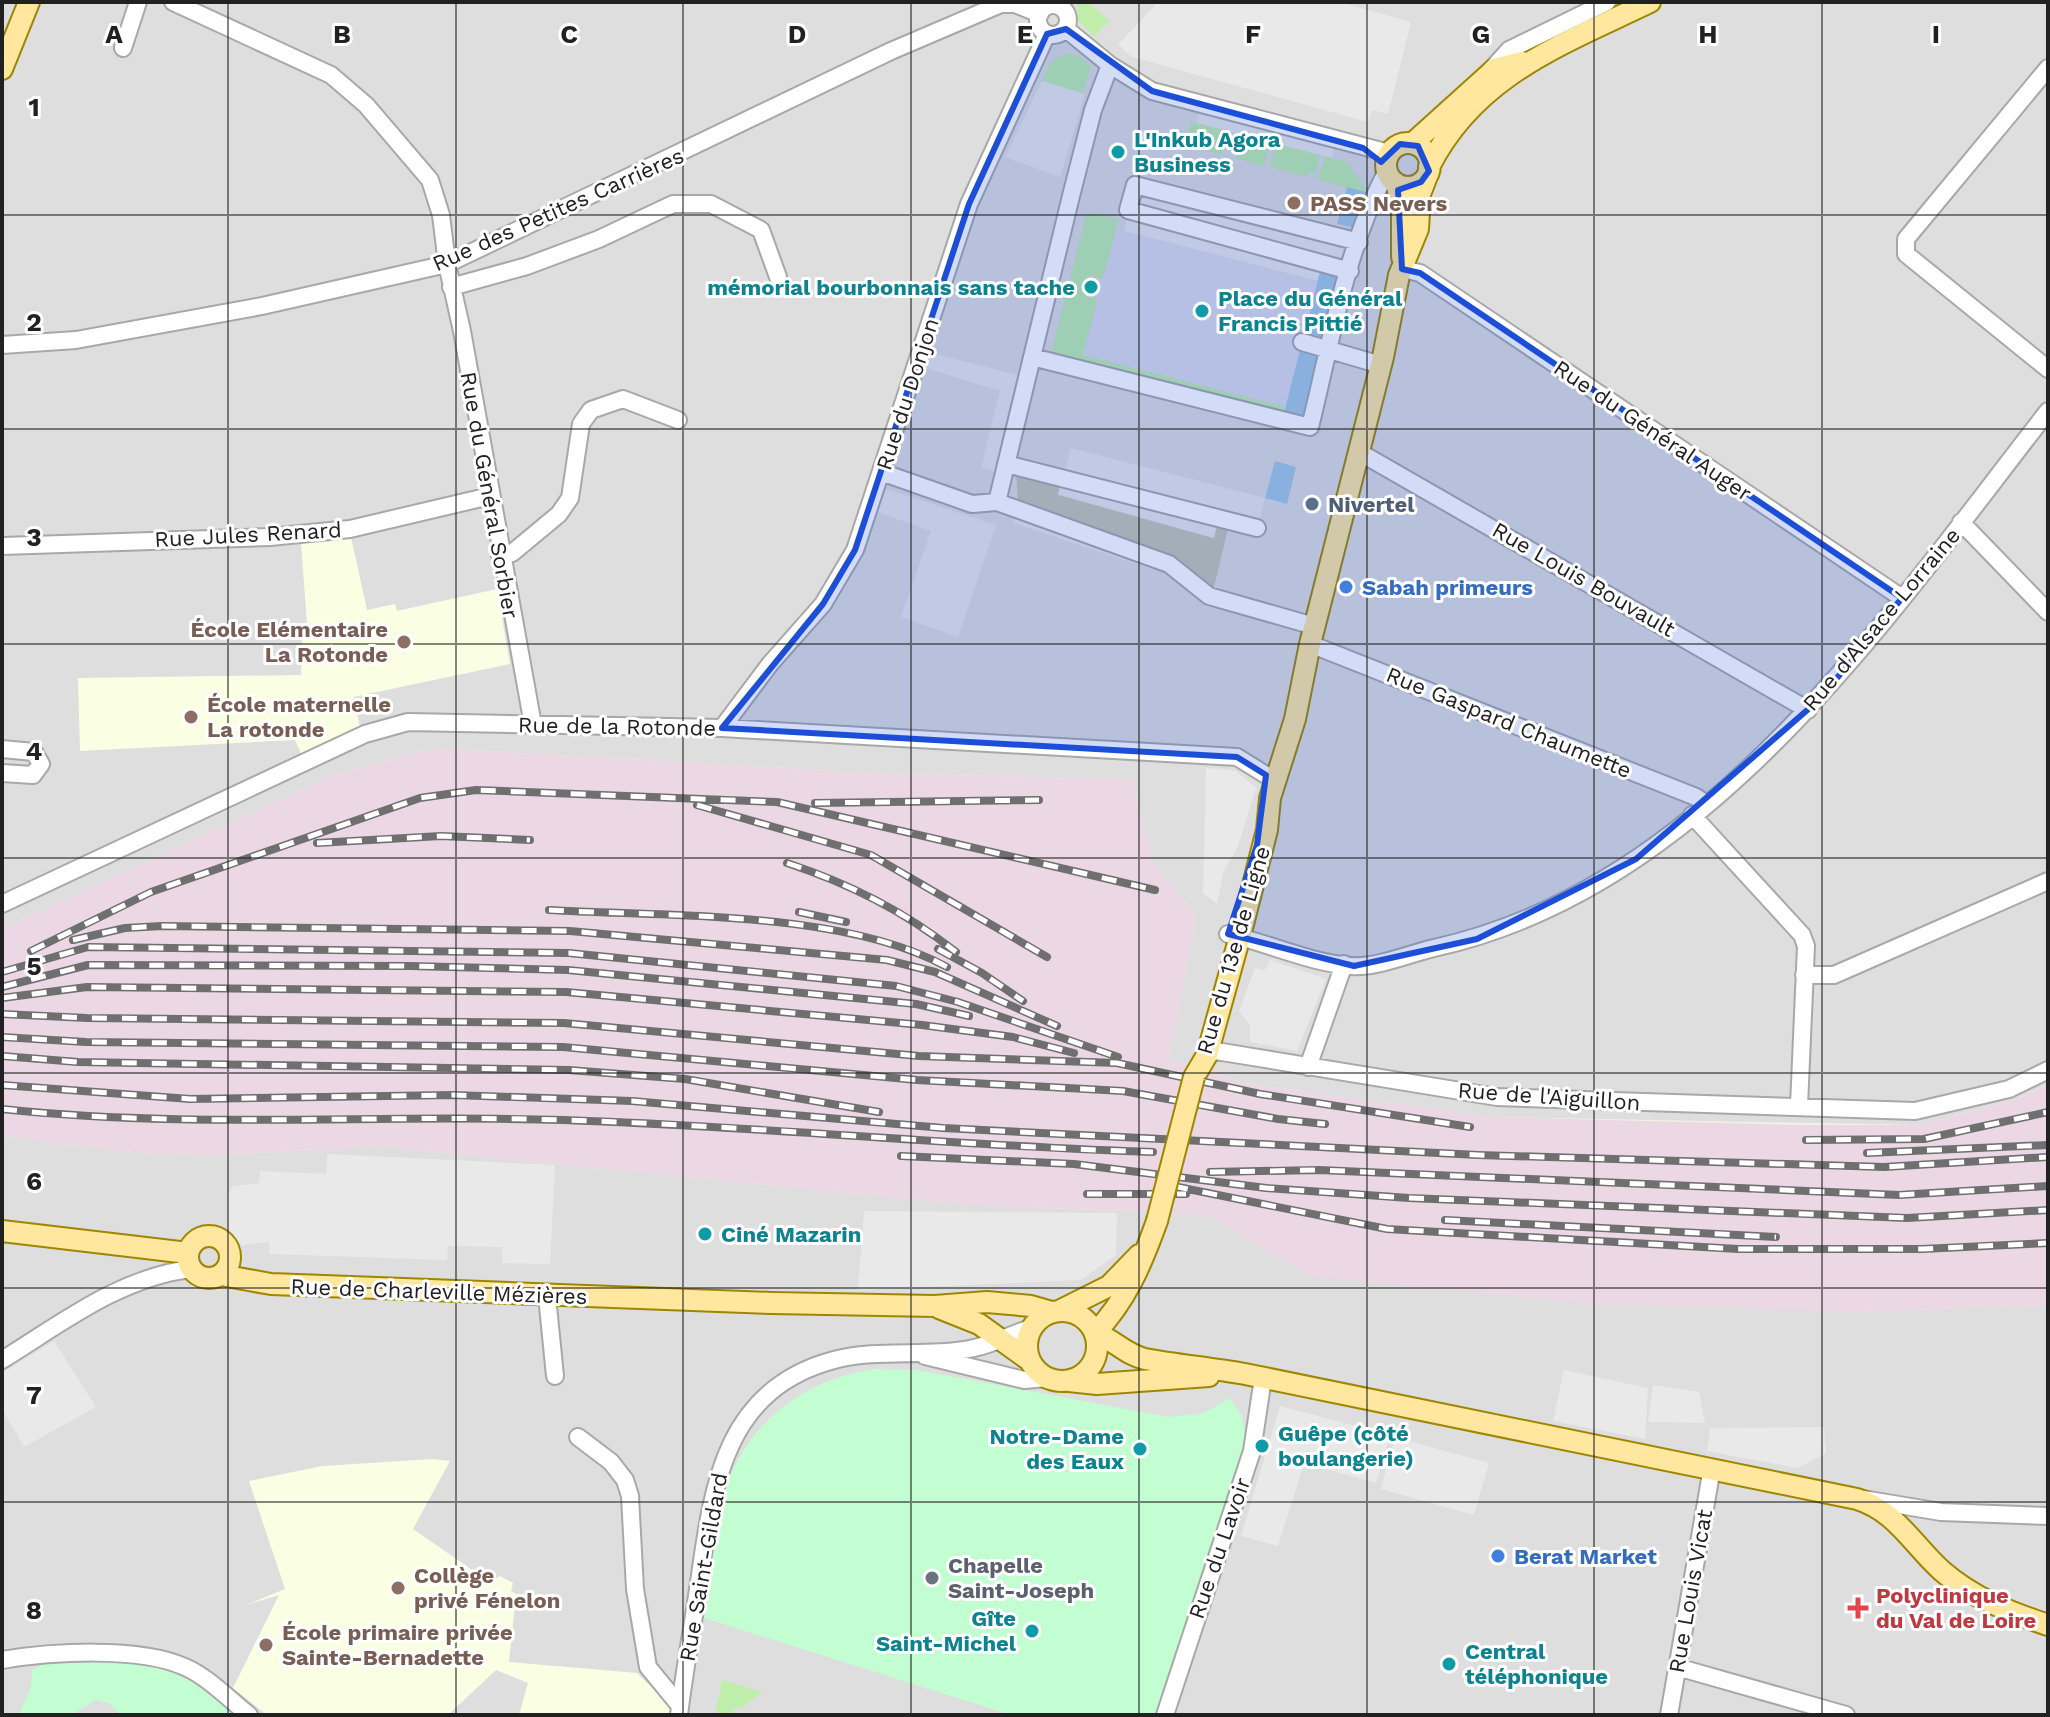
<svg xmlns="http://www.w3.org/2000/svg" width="2050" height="1717" font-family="'Work Sans',sans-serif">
<rect width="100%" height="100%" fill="#f2f0e7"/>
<path fill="#dfdede" d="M2 2H2048V1084L2014 1100 1918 1125 1492 1117 1244 1083 1169 1059 1196 916 1152 861 1132 779 894 774 435 748 336 774 2 929Z
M2 1136 149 1154 214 1155 382 1147 962 1204 1207 1215 1310 1276 1856 1312 2048 1305V1715H2Z"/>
<path fill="#ebd8e4" d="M435 748 894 774 1133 779 1152 861 1196 916 1169 1059 1244 1083 1492 1117 1798 1125H1918L2014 1100 2048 1084V1305L1856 1312 1586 1303 1310 1276 1207 1215 962 1204 382 1147 214 1155 149 1154 2 1136V929L336 774Z"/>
<path fill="#faffe3" d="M351 537 367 610 395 604 397 611 497 589 510 664 353 697 360 727 301 754 295 740 80 751 78 678 301 675 302 624 307 623 301 543Z
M432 1459 450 1461 413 1529 491 1583 500 1576 513 1583 511 1591 516 1594 509 1662 637 1673 670 1705 669 1715H519L528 1683 496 1670 448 1715H267L233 1688 279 1595 246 1605 285 1589 249 1481 322 1466Z"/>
<path fill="#c3c7b1" d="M1016 471 1061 482 1058 495 1213 538 1217 526 1228 529 1214 587 1177 559 1018 504Z"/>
<path fill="#bfeeab" d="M1077 2H1088L1109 21 1094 37 1078 20Z
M1065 54 1079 56 1091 66 1083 93 1042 81 1051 62Z
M1191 122 1228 130 1222 155 1185 145Z
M1234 132 1270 142 1264 166 1235 158 1236 154 1228 151Z
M1276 143 1320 154 1316 173 1309 172 1307 177 1270 167Z
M1325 156 1352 164 1351 169 1367 189 1366 192 1318 180Z
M1087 212 1119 219 1116 229 1318 281 1305 333 1089 275 1085 296 1300 350 1282 420 1049 362Z
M722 1680 762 1692 741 1708H734L731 1715H715Z"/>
<path fill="#c3fdd2" d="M874 1369 917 1370 1169 1417 1204 1413 1230 1398 1242 1416 1246 1443 1162 1715H1011L704 1618C711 1575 712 1525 727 1484 751 1419 808 1379 874 1369Z
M51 1660 153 1664 191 1681 237 1715H120L109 1703 96 1700 71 1715H19L31 1687 32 1670Z"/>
<path fill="#e9e9e9" d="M1158 2H1339L1411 22 1388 114 1372 110 1368 122 1132 57 1118 45Z
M1042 81 1085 94 1060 177 1005 157Z
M1199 113 1334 149 1332 158 1197 123Z
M1135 185 1359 242 1350 271 1323 263 1318 281 1124 231Z
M931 353 1022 376 998 472 981 468 1000 391 926 368Z
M1071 448 1265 498 1255 535 1217 526 1214 538 1058 494Z
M886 489 996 525 958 637 901 617 931 531 878 512Z
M1011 515 1159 565 1151 569 1014 523Z
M1206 768 1236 771 1256 788 1238 846 1223 873 1217 904 1203 893Z
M1270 960 1326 979 1297 1051 1250 1042V1025L1239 1011 1255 968 1265 970Z
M327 1154 555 1165 550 1264 502 1263V1247L448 1246 447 1260 269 1254V1242L242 1245 228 1229V1193L233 1186 259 1183 260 1171 326 1174Z
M864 1211 1117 1213 1116 1255 1081 1280 858 1290Z
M54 1341 96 1407 24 1447 2 1409V1373Z
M1564 1370 1648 1388 1645 1439 1553 1421Z
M1653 1385 1699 1392 1705 1423 1648 1422Z
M1280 1406 1390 1435 1376 1483 1304 1463 1278 1546 1241 1536Z
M1824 1427 1826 1453 1798 1468 1707 1451 1710 1428Z
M1395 1437 1489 1463 1474 1515 1381 1489Z"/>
<path fill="#dddbe8" d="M1116 229 1318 281 1286 407 1083 355Z"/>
<path fill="#a5c9e1" d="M1347 187 1366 192 1356 228 1337 224Z
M1322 263 1346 270 1328 339 1305 333Z
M1300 350 1324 357 1305 426 1284 413Z
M1275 461 1296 467 1287 504 1265 498Z"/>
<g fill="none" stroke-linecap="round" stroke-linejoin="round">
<defs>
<path id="minor" d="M173 2 331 75 366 105 430 180 441 215 447 264 462 331 533 725
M1038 20a15 15 0 1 1 30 0a15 15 0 1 1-30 0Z
M1066 29 1110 65 1152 91 1389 153
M123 48 138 2
M2048 68 1906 239V254L2048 369
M1490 71 1509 50 1607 2
M1402 269 1420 273 1902 598
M1350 271 1128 210 1135 185 1359 242
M451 287 527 266 599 239 673 204H711L761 230 778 277
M1302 342 1381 365
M2 345 76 340 262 306 447 264 891 51 1001 4H1015L1040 14
M1032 357 1310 427C1331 343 1346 247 1387 171
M1359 452 1808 710
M1006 464 1257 528
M881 472 972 504 997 502 1169 564 1209 596 1314 626
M997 502 1071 196 1093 110 1110 65
M1961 522 2048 612
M2 546 270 537 350 529 490 496
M500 555 512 553 559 514 570 498 581 424 591 410 623 399 678 420
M1310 644 1696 797 1706 804
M722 728 770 664 823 604 855 550 969 204 1047 34
M2 749 34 752 41 764 33 775 2 773
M1692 815 1802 935 1806 946 1799 1106
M2 904 365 734 408 722 722 728 1237 757 1266 775
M1228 934C1268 943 1310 963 1351 966 1376 968 1409 954 1434 948 1707 888 1887 617 2048 411
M1804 975H1834L2048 881
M1207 1055 1216 1051 1497 1097 1915 1111 2009 1089 2048 1070
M1308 1067 1344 964
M547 1296 555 1376
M925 1356 1024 1380 1047 1378
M2 1360C62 1323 119 1278 190 1269
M578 1437 611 1462 625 1480 630 1496 635 1589 648 1667 680 1706
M1863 1499 1941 1512 2048 1516
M2 1660C51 1652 139 1646 185 1667 208 1677 230 1700 249 1715
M1677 1667 1846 1715
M679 1715C684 1673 692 1631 698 1589 712 1492 721 1390 834 1360 880 1348 928 1358 974 1348 993 1344 1012 1334 1031 1328
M1165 1715 1252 1451 1263 1378
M1669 1715 1712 1468"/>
<path id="major" d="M2 69 29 2
M1413 143 1495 69 1522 62
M1386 165a22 22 0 1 1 44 0a22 22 0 1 1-44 0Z
M1429 167C1475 75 1563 44 1650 2
M1396 183 1402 208V257
M1194 1077 1207 1055 1240 936 1267 830 1270 798 1295 719 1310 644 1383 357 1399 275 1418 229 1420 194 1429 171
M1157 1221C1142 1263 1126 1301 1095 1333 1113 1339 1126 1355 1145 1359 1177 1365 1212 1368 1245 1374L1857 1499C1896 1511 1913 1545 1942 1571 1973 1598 2009 1612 2048 1625
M2 1231 188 1253
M188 1257a21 21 0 1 1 42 0a21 21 0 1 1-42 0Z
M221 1275 271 1284 772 1303 935 1306 987 1302 1031 1306 1052 1312
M939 1308 979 1324 1029 1360
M1061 1310 1109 1286 1139 1255
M1027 1346a35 35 0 1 1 70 0a35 35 0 1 1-70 0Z
M1069 1381 1097 1384 1209 1376"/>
</defs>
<use href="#minor" stroke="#a8a8a8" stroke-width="20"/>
<use href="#major" stroke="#9e8600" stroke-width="24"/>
<use href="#minor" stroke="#fff" stroke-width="16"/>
<use href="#major" stroke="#ffe79f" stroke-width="20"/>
<defs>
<path id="rail" d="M815 803 1039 800
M697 805 871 855 1047 957
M317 843 441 836 530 840
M787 863C850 884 904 911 956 952
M549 910C668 917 843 910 947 967
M799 912 846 922
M73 940 125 928 162 926 570 931 887 960 935 972 1057 1026
M938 949 982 973 1023 1001
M31 951 151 892 420 798 476 790 777 802 1155 890
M2 972 88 947 569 953 896 986 958 1002 1118 1057
M2 987 88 965 410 966 568 970 916 1004 969 1016
M2 998 87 987 566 992 922 1025 1013 1037 1074 1053
M2 1014 87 1018 564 1023 919 1056 1117 1063 1260 1094 1470 1127
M2 1037 86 1042 563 1047 917 1080 1123 1091 1278 1119 1325 1124
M2 1056 78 1062 569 1070 685 1079 879 1112
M2 1085 190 1099 453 1095 632 1101 943 1128 1478 1155 1884 1167 2048 1157
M2 1109C189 1129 376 1114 563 1120 759 1126 956 1146 1153 1152
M1806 1140 1924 1139 2048 1112
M1867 1153 2048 1145
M901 1156 1074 1164 1266 1188 1409 1198 1907 1218 2048 1210
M1210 1172 1319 1170 1899 1195 2048 1186
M1173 1186 1387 1229 1738 1249H1922L2048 1243
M1087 1194H1186
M1445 1220 1776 1237"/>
</defs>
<use href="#rail" stroke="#6f6f6f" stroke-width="8"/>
<use href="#rail" stroke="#fff" stroke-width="5" stroke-dasharray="15" stroke-linecap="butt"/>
<defs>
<path id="major-bridge" d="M1157 1221 1194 1077"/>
</defs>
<use href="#major-bridge" stroke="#9e8600" stroke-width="24" stroke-linecap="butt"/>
<use href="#major-bridge" stroke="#ffe79f" stroke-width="20"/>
</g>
<path fill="#1d4ed8" fill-opacity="0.2" stroke="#1d4ed8" stroke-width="6" stroke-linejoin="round" d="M1066 29 1152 91 1363 148 1381 162 1400 144 1418 146 1429 171 1421 182 1398 190 1402 269 1420 273 1902 598 1820 699 1636 859 1477 939 1354 966 1228 934 1257 845 1266 775 1237 757 722 728 823 604 855 550 969 204 1047 34Z"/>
<path fill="none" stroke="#212121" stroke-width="2" stroke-opacity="0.55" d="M228 2V1715M456 2V1715M683 2V1715M911 2V1715M1139 2V1715M1367 2V1715M1594 2V1715M1822 2V1715M2 215H2048M2 429H2048M2 644H2048M2 858H2048M2 1073H2048M2 1288H2048M2 1502H2048"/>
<g fill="#0f9aa8" stroke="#fff" stroke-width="3">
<circle cx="1118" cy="152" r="8"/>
<circle cx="1091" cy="287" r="8"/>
<circle cx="1202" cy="311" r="8"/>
<circle cx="705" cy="1234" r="8"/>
<circle cx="1262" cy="1446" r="8"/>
<circle cx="1140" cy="1449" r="8"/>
<circle cx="1032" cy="1631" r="8"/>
<circle cx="1449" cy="1664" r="8"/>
</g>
<g fill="#8d6e63" stroke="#fff" stroke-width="3">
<circle cx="1294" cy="203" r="8"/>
<circle cx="404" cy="642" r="8"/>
<circle cx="191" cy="717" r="8"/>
<circle cx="398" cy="1588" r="8"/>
<circle cx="266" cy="1645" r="8"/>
</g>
<circle fill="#5c6f8a" stroke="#fff" stroke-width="3" cx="1312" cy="504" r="8"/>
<g fill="#3f7fe0" stroke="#fff" stroke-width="3">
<circle cx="1346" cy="587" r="8"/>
<circle cx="1498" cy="1556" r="8"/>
</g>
<circle fill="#6b7280" stroke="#fff" stroke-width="3" cx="932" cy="1578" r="8"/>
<path fill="#e0444e" stroke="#fff" stroke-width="3" d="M1854 1596h8v8h8v8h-8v8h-8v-8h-8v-8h8z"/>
<g text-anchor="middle" stroke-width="6" stroke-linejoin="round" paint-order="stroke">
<g font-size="22" font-weight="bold" fill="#0d838f" stroke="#fff" text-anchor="start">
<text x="1134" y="147">L'Inkub Agora<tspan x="1134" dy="25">Business</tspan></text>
<text x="1075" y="295" text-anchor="end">mémorial bourbonnais sans tache</text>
<text x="1218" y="306">Place du Général<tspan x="1218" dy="25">Francis Pittié</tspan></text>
<text x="721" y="1242">Ciné Mazarin</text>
<text x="1278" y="1441">Guêpe (côté<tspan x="1278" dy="25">boulangerie)</tspan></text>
<text x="1124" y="1444" text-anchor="end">Notre-Dame<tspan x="1124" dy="25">des Eaux</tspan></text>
<text x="1016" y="1626" text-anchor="end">Gîte<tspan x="1016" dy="25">Saint-Michel</tspan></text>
<text x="1465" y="1659">Central<tspan x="1465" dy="25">téléphonique</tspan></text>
</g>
<g font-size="22" font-weight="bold" fill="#785e54" stroke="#fff" text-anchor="start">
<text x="1310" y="211">PASS Nevers</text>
<text x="388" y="637" text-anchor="end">École Elémentaire<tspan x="388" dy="25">La Rotonde</tspan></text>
<text x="207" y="712">École maternelle<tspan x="207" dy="25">La rotonde</tspan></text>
<text x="414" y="1583">Collège<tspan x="414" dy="25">privé Fénelon</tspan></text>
<text x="282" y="1640">École primaire privée<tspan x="282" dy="25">Sainte-Bernadette</tspan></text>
</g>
<g font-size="22" fill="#212121" stroke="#fff">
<text transform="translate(558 209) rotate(-24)" y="8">Rue des Petites Carrières</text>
<text transform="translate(907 394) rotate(-72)" y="8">Rue du Donjon</text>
<text transform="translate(1653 430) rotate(34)" y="8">Rue du Général Auger</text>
<text transform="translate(490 495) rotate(80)" y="8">Rue du Général Sorbier</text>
<text transform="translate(248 534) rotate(-3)" y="8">Rue Jules Renard</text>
<text transform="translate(1584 579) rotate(30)" y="8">Rue Louis Bouvault</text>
<text transform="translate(1881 619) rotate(-50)" y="8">Rue d'Alsace Lorraine</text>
<text transform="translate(1509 722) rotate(22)" y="8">Rue Gaspard Chaumette</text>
<text transform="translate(617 726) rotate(1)" y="8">Rue de la Rotonde</text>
<text transform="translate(1233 950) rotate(-74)" y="8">Rue du 13e de Ligne</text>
<text transform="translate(1549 1096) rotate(4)" y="8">Rue de l'Aiguillon</text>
<text transform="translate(439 1291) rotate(2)" y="8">Rue de Charleville Mézières</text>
<text transform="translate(1219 1548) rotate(-71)" y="8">Rue du Lavoir</text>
<text transform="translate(703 1567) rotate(-80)" y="8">Rue Saint-Gildard</text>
<text transform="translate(1690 1591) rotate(-80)" y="8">Rue Louis Vicat</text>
</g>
<g font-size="22" font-weight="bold" fill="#4e5e75" stroke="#fff" text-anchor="start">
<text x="1328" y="512">Nivertel</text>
</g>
<g font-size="22" font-weight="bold" fill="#366cbe" stroke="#fff" text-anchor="start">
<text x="1362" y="595">Sabah primeurs</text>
<text x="1514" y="1564">Berat Market</text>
</g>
<g font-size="22" font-weight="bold" fill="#5b616d" stroke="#fff" text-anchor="start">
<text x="948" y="1573">Chapelle<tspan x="948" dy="25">Saint-Joseph</tspan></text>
</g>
<g font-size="22" font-weight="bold" fill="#be3a42" stroke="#fff" text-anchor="start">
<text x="1876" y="1603">Polyclinique<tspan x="1876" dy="25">du Val de Loire</tspan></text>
</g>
</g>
<g font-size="26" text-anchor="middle" font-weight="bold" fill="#212121" stroke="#fff" stroke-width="6" stroke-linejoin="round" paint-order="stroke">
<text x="114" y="43">A</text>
<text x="342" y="43">B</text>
<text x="569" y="43">C</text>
<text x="797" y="43">D</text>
<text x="1025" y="43">E</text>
<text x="1253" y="43">F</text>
<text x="1481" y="43">G</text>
<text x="1708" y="43">H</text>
<text x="1936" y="43">I</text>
<text x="34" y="116">1</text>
<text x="34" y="331">2</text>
<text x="34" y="546">3</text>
<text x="34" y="760">4</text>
<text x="34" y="975">5</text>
<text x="34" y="1190">6</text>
<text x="34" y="1404">7</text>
<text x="34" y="1619">8</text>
</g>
<rect width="2050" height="1717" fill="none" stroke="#212121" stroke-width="8"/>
</svg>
